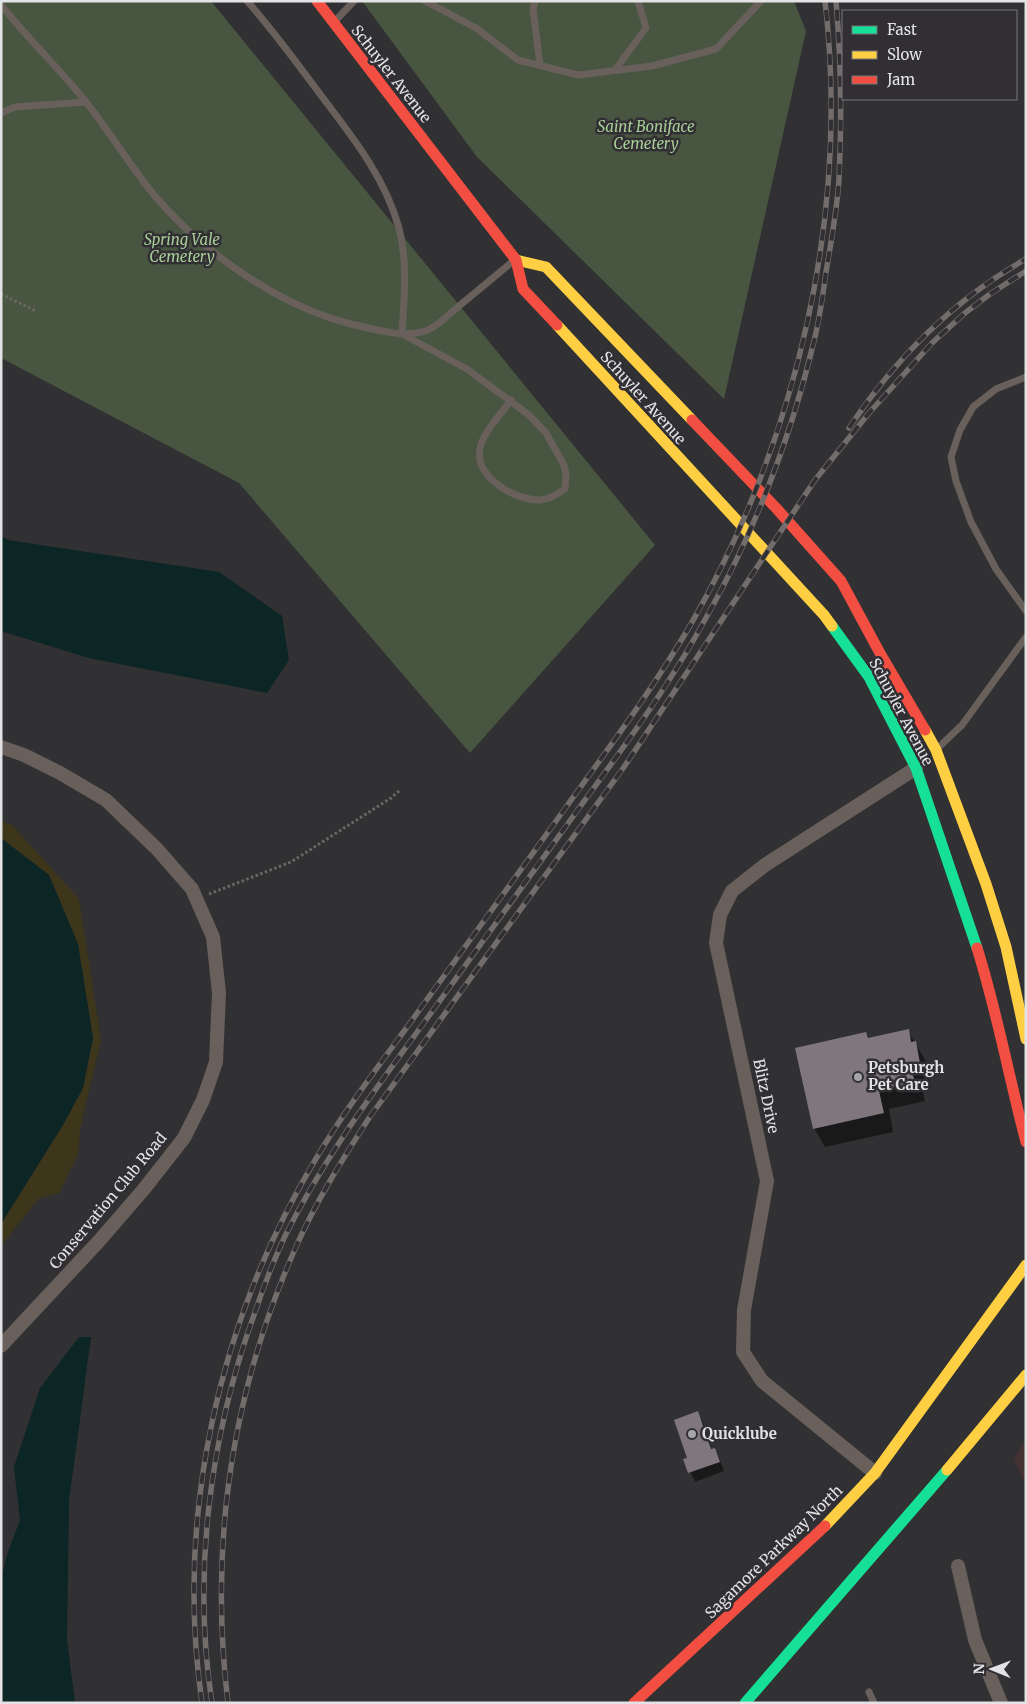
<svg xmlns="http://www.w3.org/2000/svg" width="1027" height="1704" font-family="Merriweather,serif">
<rect width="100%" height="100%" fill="#313032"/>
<path fill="#433231" d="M1026 1439V1486L1014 1459Z"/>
<path fill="#475541" d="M1 1H211L655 545 470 753 239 483 1 358Z
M362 1H794L806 31 724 399 477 157Z"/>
<path fill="#3e361b" d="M1 821 12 825 79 899 101 1040 80 1129 78 1154 59 1193 38 1199 1 1246V1224L63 1125 83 1088 93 1038 78 944 49 875 1 838Z"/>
<path fill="#0c2525" d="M1 536 8 540 219 572 282 616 289 660 267 693 89 658 1 631Z
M1 838 49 875 78 944 93 1038 83 1088 63 1125 1 1224Z
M79 1337H91L69 1501 67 1640 75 1703H1V1582L6 1558 20 1520 14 1467 40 1388Z"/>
<path fill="#0007" d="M908 1031 926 1061 931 1087 922 1089 925 1101 889 1109 893 1132 825 1147 814 1128 866 1033 869 1039Z
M697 1413 703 1422 712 1450 714 1449 719 1458 724 1471 695 1482 685 1460 688 1459Z"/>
<path fill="#7f777d" d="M909 1029 911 1042 916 1041 921 1069 912 1071 915 1083 879 1091 884 1113 813 1129 795 1048 866 1032 868 1038Z
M698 1411 711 1449 715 1448 720 1462 688 1473 683 1459 687 1458 674 1420Z"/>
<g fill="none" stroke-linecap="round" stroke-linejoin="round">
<path stroke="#6c6664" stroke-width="3" stroke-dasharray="2.5 2.5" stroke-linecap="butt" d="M1 294 36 311
M209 894 291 862 391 798 400 790"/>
<path stroke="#69605c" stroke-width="7" d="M247 1C273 30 297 63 320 94 351 135 385 177 399 228 408 262 404 299 402 334L467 369 529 415 546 433 564 465 566 475 565 489C557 495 550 499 540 500 516 501 474 477 480 449 482 433 502 413 511 400
M425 1 476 28 518 60 578 75 652 66 716 49 761 1
M535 1 533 9 540 65
M1 5C28 39 59 68 86 102 110 132 130 166 155 196 203 253 282 308 355 325 377 330 400 337 422 332 435 329 448 315 459 306 476 292 494 277 511 263
M337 19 354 1
M615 70 646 28 638 1
M1 113 15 107 86 102
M1026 377 996 389 973 407 960 430 951 457 956 481 971 522 996 569 1026 611
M940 746 962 725 1026 637
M869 1692 874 1703"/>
<path stroke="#69605c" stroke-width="14" d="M1 747 24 755 60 773 106 800 157 849 192 889 213 937 219 993 216 1062 203 1100 184 1138 144 1189 99 1241 1 1346
M875 1473 762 1381 743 1352 744 1310 767 1181 716 943 720 915 732 891 765 865 916 768
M958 1566 975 1640 1001 1703"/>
<path stroke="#16e098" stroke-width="11" d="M832 626 869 677 916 768 977 948
M745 1703 947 1470"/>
<path stroke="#ffcf43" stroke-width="11" d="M516 260 546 267 692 420
M557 325 824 615 832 626
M925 730 936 750 986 884 1006 947 1026 1039
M947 1470 1026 1375
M825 1526 875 1473 1026 1265"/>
<path stroke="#f24e42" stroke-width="11" d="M317 1 516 260 523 289 557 325
M692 420 777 509 841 581 881 655 925 730
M977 948C997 1011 1009 1078 1026 1142
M634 1703 825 1526"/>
<defs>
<path id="rail" d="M849 428C895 359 953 300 1026 259
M202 1703C175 1517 218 1323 314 1162 342 1114 377 1068 410 1023 461 952 513 881 564 810 608 749 653 689 691 624 797 439 850 214 825 1
M212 1703C192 1573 210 1437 254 1315 263 1288 273 1262 285 1236 324 1158 372 1094 423 1024 474 953 525 882 577 811 623 748 670 685 707 616 756 529 792 434 815 337 820 316 823 294 826 272 831 242 837 211 839 179 842 120 841 60 836 1
M228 1703C209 1546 231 1394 295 1249 315 1203 342 1160 369 1118L624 767 815 480 869 413 932 343 965 313 990 294 1026 271"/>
</defs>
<use href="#rail" stroke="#726c6a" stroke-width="5.5"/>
<use href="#rail" stroke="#312f33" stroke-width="4" stroke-dasharray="11" stroke-linecap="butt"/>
</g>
<g fill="#a5a4a6" stroke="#312f33" stroke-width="2">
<circle cx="858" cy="1077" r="5"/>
<circle cx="692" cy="1434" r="5"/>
</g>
<g text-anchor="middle" stroke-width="5" stroke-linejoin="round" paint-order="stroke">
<g font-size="15" fill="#e3e2e4" stroke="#312f33">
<text transform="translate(391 74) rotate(52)" y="5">Schuyler Avenue</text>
<text transform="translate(643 398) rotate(48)" y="5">Schuyler Avenue</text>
<text transform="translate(901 712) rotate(62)" y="5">Schuyler Avenue</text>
<text transform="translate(766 1096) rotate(78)" y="5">Blitz Drive</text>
<text transform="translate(108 1201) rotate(-50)" y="5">Conservation Club Road</text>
<text transform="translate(774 1552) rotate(-44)" y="5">Sagamore Parkway North</text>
</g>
<g font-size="15" font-style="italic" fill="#a8ce97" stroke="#312f33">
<text x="646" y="132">Saint Boniface<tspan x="646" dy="17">Cemetery</tspan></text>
<text x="182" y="245">Spring Vale<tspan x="182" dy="17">Cemetery</tspan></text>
</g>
<g font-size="15" font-weight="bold" fill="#e3e2e4" stroke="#312f33" text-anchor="start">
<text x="868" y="1073">Petsburgh<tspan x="868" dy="17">Pet Care</tspan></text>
<text x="702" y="1439">Quicklube</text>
</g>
</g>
<rect width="1027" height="1704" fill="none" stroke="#e3e2e4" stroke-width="5"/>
<rect x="842" y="10" width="175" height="90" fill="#312f33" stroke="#78777a"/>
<rect x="852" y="26" width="25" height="8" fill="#16e098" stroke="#78777a"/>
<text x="887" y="35" font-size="15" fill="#e3e2e4">Fast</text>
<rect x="852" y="51" width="25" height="8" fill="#ffcf43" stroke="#78777a"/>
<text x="887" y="60" font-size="15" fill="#e3e2e4">Slow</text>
<rect x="852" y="76" width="25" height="8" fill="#f24e42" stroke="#78777a"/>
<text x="887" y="85" font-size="15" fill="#e3e2e4">Jam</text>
<g transform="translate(992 1669) rotate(271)" stroke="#312f33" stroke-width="4" paint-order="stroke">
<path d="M0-4L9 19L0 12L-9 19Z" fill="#e3e2e4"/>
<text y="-8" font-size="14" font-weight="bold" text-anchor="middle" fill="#e3e2e4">N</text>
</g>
</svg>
